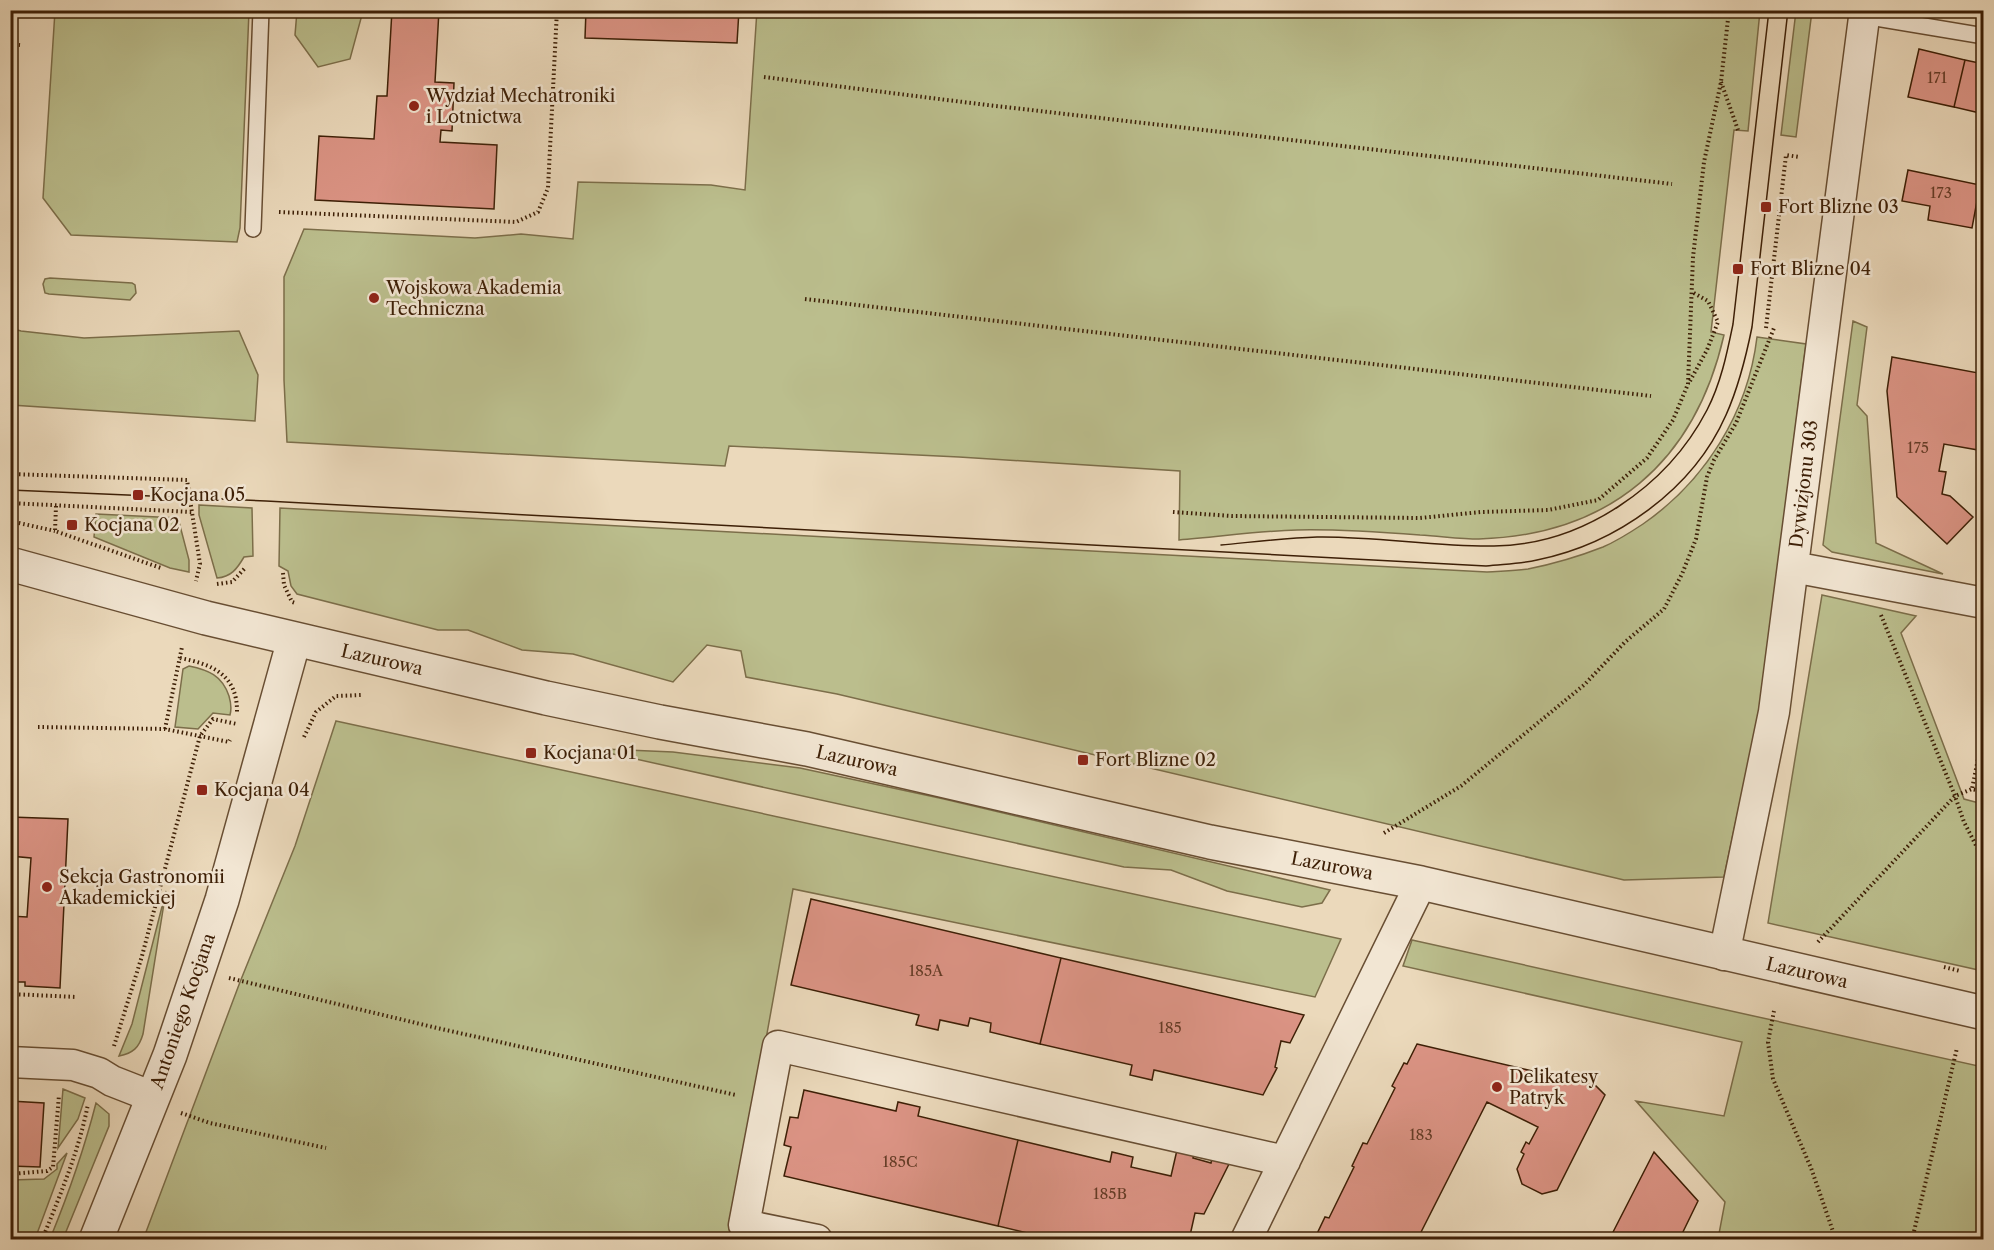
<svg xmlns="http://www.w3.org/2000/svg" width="1994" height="1250" font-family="'Libre Caslon Text',serif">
<rect width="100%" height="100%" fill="#ebd9bb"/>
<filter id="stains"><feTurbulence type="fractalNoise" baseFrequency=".00333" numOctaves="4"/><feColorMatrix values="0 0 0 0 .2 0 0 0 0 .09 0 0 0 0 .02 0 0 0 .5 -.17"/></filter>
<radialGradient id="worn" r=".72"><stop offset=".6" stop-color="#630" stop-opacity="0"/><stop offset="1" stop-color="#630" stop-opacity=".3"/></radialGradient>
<path fill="#bbbe8d" stroke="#7c6e4a" stroke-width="1.5" d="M757 10 1760 11 1748 131 1734 130 1711 332 1724 335C1695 462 1610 535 1479 539 1460 539 1440 536 1420 535 1380 532 1338 529 1297 530 1258 531 1218 537 1179 540L1180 471 959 457 729 446 725 466 287 442 284 380V277L304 229 475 238 521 234 573 239 578 182 711 185 745 190Z
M55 11H249L240 228 237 242 71 235 43 198Z
M297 11H363L350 59 318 67 295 35Z
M1796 11H1812L1796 137 1781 135Z
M50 278 132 283 135 285 136 293 130 300 49 294 45 293 43 284 45 279Z
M1853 321 1867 327 1857 405 1867 416 1876 543 1943 574 1832 552 1823 545Z
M10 328 21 331 84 338 239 331 258 375 255 421 11 405Z
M1757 337 1806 344 1761 703 1724 877 1624 880 837 694 746 677 741 651 707 645 673 682 573 654 522 650 468 630H438L297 594 291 586 288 571 279 566 280 508 1487 572C1500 571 1515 571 1528 569 1553 564 1580 556 1603 547 1617 541 1631 532 1643 524 1705 481 1748 413 1757 337Z
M199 505 252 508 253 556 244 557C237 569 231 577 217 578L199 515Z
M96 514 178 518 189 560V572L170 568 94 537Z
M1822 595 1916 616 1901 633 1964 799 1983 804V971L1768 923Z
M189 666C208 670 222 675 229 696 231 703 232 708 230 715L213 713 198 729 175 727 183 669Z
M336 721 1341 939 1315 997 793 889 730 1239 143 1240 240 982 295 846Z
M604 749 673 752 800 768 944 799 1330 890 1322 903 1302 907 1227 891 1171 870 1124 867 604 752Z
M166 891 143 1034C139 1048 133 1053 119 1056L132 1024Z
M1412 940 1983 1067V1239H1718L1725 1202 1636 1101 1724 1116 1742 1042 1403 966Z
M63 1089 85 1098 78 1119 58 1148Z
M96 1103 109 1114V1126L63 1239H50C68 1195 84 1150 96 1103Z
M67 1153 35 1239H11V1180L44 1179 57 1169V1164Z"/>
<path fill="#dc9485" stroke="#3d1f06" stroke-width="1.5" d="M392 10H439L435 82 454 83 452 131 441 130 440 142 497 145 494 209 315 200 319 136 374 139 377 96H387Z
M586 10H739L737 43 585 38Z
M1919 49 1965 60 1954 107 1908 97Z
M1965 60 1984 64V114L1954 107Z
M1908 170 1980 185 1972 228 1928 220 1930 206 1902 201Z
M1892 357 1984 374V451L1944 444 1939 471 1946 472 1942 494 1950 496 1973 517 1947 544 1897 497 1887 391Z
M10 792H15L14 812H10Z
M10 817 68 819 60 988 25 986V982H15L14 986H10V916L27 917 31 858 10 856Z
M811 899 1061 958 1040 1044 990 1032 991 1023 970 1018 968 1026 940 1020 938 1030 916 1025 919 1015 791 985Z
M1061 958 1304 1015 1290 1043 1281 1041 1275 1067 1277 1068 1263 1095 1154 1070 1152 1080 1130 1075 1132 1065 1040 1044Z
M1417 1044 1596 1086 1605 1095 1557 1190 1542 1194 1522 1184 1517 1169 1524 1154 1521 1152 1526 1142 1529 1144 1538 1127 1487 1102 1417 1240H1314L1325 1217 1329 1218 1354 1167 1352 1166 1363 1143 1367 1144 1395 1088 1392 1086 1404 1063 1407 1064Z
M804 1090 896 1111 898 1102 920 1107 918 1116 1018 1140 998 1226 784 1176 791 1147 784 1145 790 1117 798 1118Z
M10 1101 44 1103 40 1167 10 1166Z
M1018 1140 1110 1162 1112 1152 1133 1157 1131 1167 1171 1176 1177 1150 1194 1154 1193 1158 1211 1163 1212 1158 1230 1162 1204 1214 1195 1213 1189 1240H1056L998 1226Z
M1654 1152 1698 1201 1679 1240H1606L1608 1234 1611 1236Z"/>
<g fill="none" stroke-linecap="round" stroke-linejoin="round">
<defs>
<path id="service" d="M1864 16 1984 36
M253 229 261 10"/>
<path id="minor" d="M1793 567 1984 603
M1724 955 1774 712 1865 10
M10 1062 73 1065 99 1073 112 1081 153 1097
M817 1240 744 1225 778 1046 1285 1161
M1246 1240 1421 883"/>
<path id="tertiary" d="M10 564 206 618 546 698 660 722 807 749 1210 842 1421 883 1984 1013
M96 1240 170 1055 222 900 294 640"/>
</defs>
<use href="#service" stroke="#684e33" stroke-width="18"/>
<use href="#minor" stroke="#684e33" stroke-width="33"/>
<use href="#tertiary" stroke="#684e33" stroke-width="36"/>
<path stroke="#3d1f06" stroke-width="4" stroke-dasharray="1.5 3" stroke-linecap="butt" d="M10 44 20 45
M764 77 979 104 1672 184
M1721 82 1738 130
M10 162H14
M279 212 516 222 538 212 548 188 557 10
M805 299 1651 396
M1766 328 1786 155 1799 157
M1690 381 1707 350 1718 322 1708 301 1692 292
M10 474 187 480 200 564 196 581
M10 503 192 512
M56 506 55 531 161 568
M1173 512 1232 516 1420 518 1481 512 1548 510 1598 500 1647 458 1673 420 1688 384 1693 257 1704 162 1721 82 1729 10
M10 521 55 531
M283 573 284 585 292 602 295 603
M217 584 232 582 246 567
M1881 615 1955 796 1964 822 1984 861
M180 658C212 664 238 675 237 713
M38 727 165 729 229 742 230 740
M165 729 182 647
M1984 729 1972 789 1984 792
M304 737 316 712 336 696 362 695
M1384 833 1461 786 1584 685 1625 642 1664 609 1682 574 1696 539 1707 477 1714 460 1736 423 1774 328
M1818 942 1955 796 1972 789
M1944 967 1960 971
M229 978 437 1028 736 1095
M10 994 77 997
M1774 1011 1768 1042 1773 1079 1811 1168 1836 1240
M114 1046 142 956 200 736 213 719 237 724
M181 1113 210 1123 326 1148
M10 1174 47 1171 53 1167 59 1095
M42 1240C60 1195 79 1151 88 1104
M1912 1240 1957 1048"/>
<use href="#service" stroke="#f2e6d3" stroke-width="15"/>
<use href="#minor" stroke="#f2e6d3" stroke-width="30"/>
<use href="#tertiary" stroke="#f2e6d3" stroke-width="33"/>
<path stroke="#3d1f06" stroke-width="1.5" d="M10 490 266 501 1486 566C1503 564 1520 564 1537 560 1616 544 1693 490 1726 415 1739 386 1746 357 1752 327L1788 10
M1221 545C1253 542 1285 538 1317 537 1376 536 1435 547 1494 546 1582 545 1667 487 1707 410 1721 383 1727 353 1733 324L1769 10"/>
</g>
<g fill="#8f2418" stroke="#f2e6d3" stroke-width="2">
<circle cx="414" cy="106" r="6"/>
<rect x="1760" y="201" width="12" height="12" rx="3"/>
<rect x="1732" y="263" width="12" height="12" rx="3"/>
<circle cx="374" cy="298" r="6"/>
<rect x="132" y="489" width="12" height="12" rx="3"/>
<rect x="66" y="519" width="12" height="12" rx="3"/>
<rect x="525" y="747" width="12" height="12" rx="3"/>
<rect x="1077" y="754" width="12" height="12" rx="3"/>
<rect x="196" y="784" width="12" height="12" rx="3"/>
<circle cx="47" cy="887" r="6"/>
<circle cx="1497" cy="1087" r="6"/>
</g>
<g text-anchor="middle" stroke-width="5" stroke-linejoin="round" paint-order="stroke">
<g font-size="15" fill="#653c26">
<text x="1937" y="83">171</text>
<text x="1941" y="198">173</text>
<text x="1918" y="453">175</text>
<text x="926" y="976">185A</text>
<text x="1170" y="1033">185</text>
<text x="1421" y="1140">183</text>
<text x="900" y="1167">185C</text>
<text x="1110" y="1199">185B</text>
</g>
<g font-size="18" fill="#3d1f06" stroke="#f2e6d3" text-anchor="start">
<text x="426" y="102">Wydział Mechatroniki<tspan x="426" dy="21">i Lotnictwa</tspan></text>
<text x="1778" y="213">Fort Blizne 03</text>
<text x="1750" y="275">Fort Blizne 04</text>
<text x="386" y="294">Wojskowa Akademia<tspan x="386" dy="21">Techniczna</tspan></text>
<text x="150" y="501">Kocjana 05</text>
<text x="84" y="531">Kocjana 02</text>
<text x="543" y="759">Kocjana 01</text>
<text x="1095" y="766">Fort Blizne 02</text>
<text x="214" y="796">Kocjana 04</text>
<text x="59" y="883">Sekcja Gastronomii<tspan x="59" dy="21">Akademickiej</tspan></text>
<text x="1509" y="1083">Delikatesy<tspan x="1509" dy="21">Patryk</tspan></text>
</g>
<g font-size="18" fill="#3d1f06" stroke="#f2e6d3">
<text transform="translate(1804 484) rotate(-83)" y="6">Dywizjonu 303</text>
<text transform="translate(382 660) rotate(13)" y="6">Lazurowa</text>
<text transform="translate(857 761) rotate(13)" y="6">Lazurowa</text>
<text transform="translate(1332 866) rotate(11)" y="6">Lazurowa</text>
<text transform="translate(1807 973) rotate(13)" y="6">Lazurowa</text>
<text transform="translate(183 1011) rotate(-71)" y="6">Antoniego Kocjana</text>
</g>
</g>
<rect width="1994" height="1250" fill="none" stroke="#ebd9bb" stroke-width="36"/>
<rect x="12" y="12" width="1970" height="1226" fill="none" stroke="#3d1f06" stroke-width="3"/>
<rect x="18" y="18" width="1958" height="1214" fill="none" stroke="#3d1f06" stroke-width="1.5"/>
<rect width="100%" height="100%" filter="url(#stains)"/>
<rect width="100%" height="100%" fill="url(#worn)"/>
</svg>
